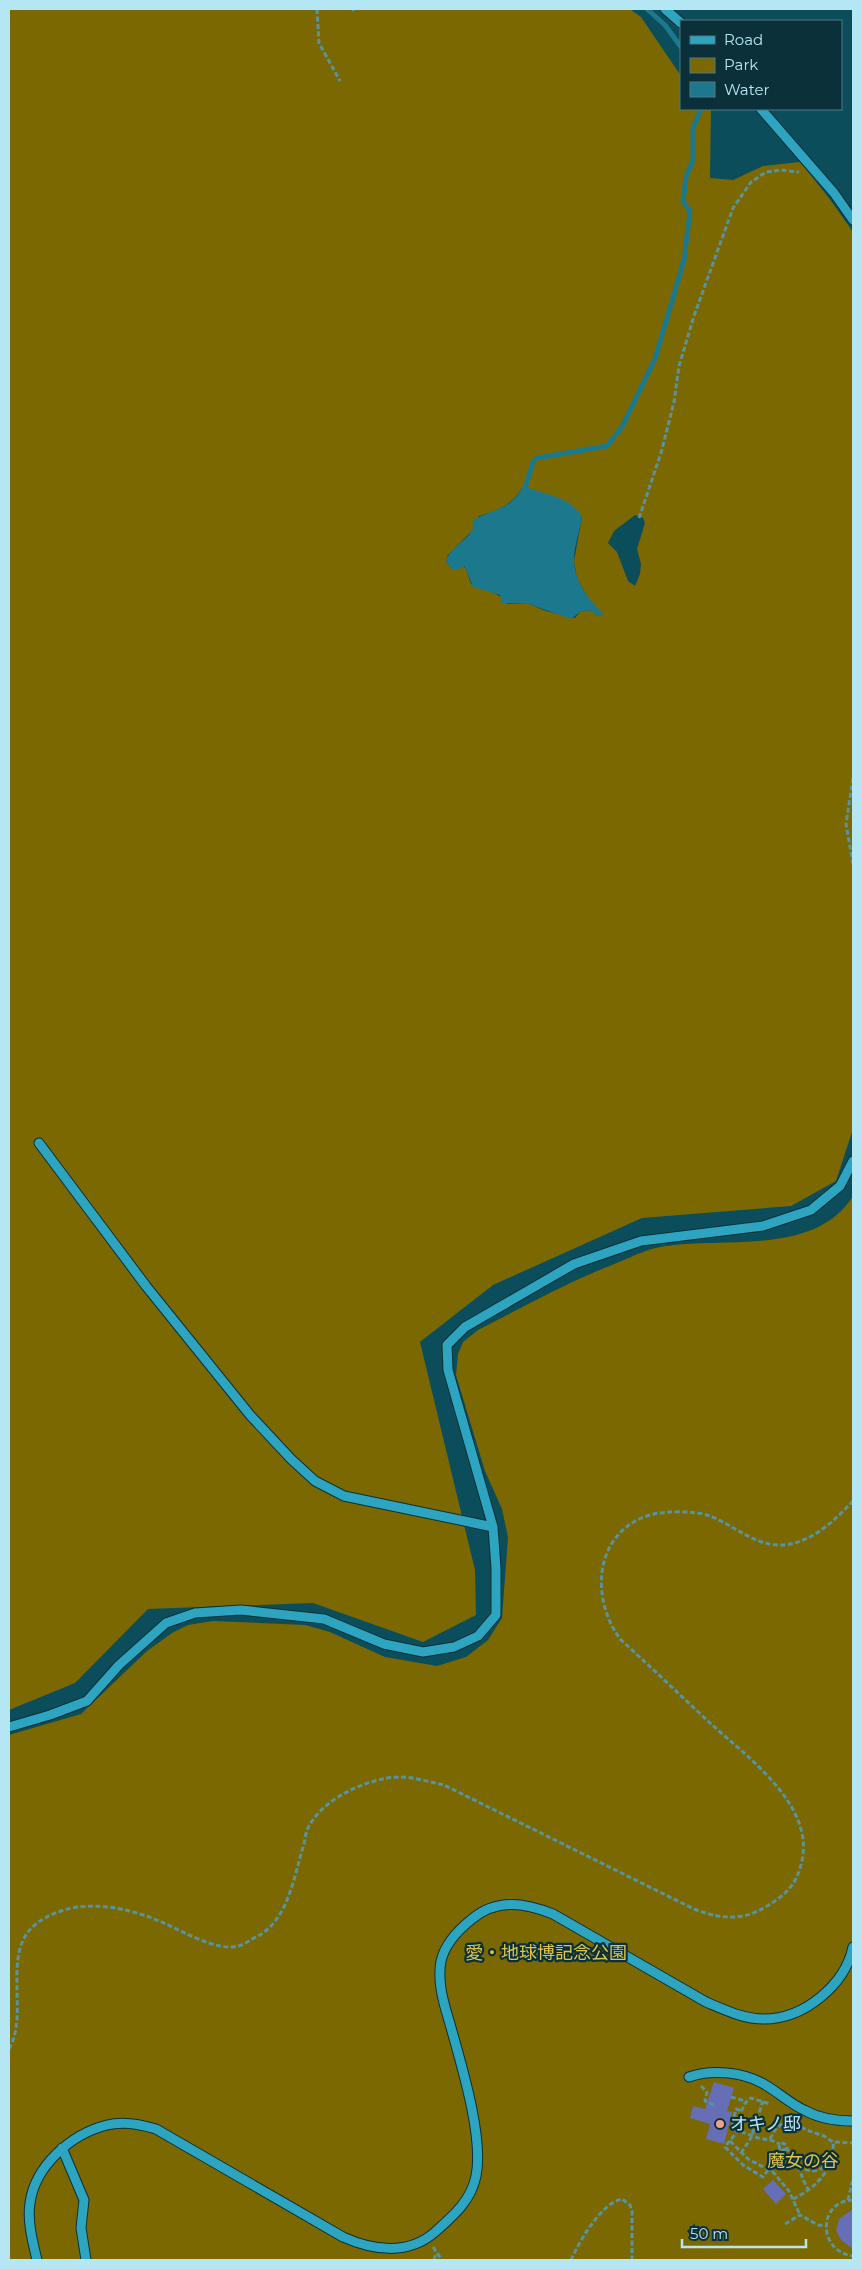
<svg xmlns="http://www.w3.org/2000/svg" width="862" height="2269" font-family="Montserrat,'Noto Sans JP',sans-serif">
<rect width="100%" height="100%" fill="#0b4d5b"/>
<path fill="#7b6800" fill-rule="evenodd" d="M9 9H630L641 17 681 76V109L711 110 710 178 733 180 763 166 800 162 829 198 853 232V1129L836 1181 791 1206 642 1218 493 1285 420 1342 475 1570 476 1615 423 1642 313 1603 148 1609 75 1683 9 1710ZM522 488 582 517 574 561 577 579 599 616 590 610 580 612 575 618 546 611 529 604H508C495 589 487 593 471 584L466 569 463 566 452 569 446 561 448 555 472 531 479 516C498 511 512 505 522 488ZM635 515 643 518 645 523 637 549 641 564 640 574 635 586 628 581 617 552 608 543 614 531Z
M853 1196V2260H9V1735L81 1714 147 1651 172 1633 188 1625 213 1621 305 1625 330 1632 385 1657 437 1666 466 1657 488 1640 502 1618 508 1537 502 1509 485 1471 456 1375 458 1354 463 1342 478 1330C525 1306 570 1281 619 1262 634 1256 649 1248 666 1246 724 1237 816 1256 853 1196Z"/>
<path fill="#1c798d" d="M522 488H529C548 495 572 498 582 517 580 528 577 538 575 548 570 576 585 596 604 614L599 616 589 610 580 612 571 619 529 604 502 603 500 595 473 587 466 569 464 566 457 570 452 569 446 561C451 546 469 541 474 526L472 521C492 508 509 512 522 488Z"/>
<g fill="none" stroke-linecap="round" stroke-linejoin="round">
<path stroke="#1c798d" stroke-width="5" d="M647 9 665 25 681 47
M525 488 533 462 537 458 607 446 622 427 655 359 684 260 690 211 683 202 686 177 693 160V128L701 109"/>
</g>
<path fill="#666fb5" d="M714 2082 734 2088 727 2111 732 2112 724 2144 706 2139 710 2124 690 2118 693 2106 705 2109Z
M773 2180 786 2194 776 2204 763 2189Z
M853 2209V2249L841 2240 836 2230 839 2219Z"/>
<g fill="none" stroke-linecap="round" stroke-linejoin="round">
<defs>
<path id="minor" d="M665 9 681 23
M761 109 834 193 853 220
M39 1143 146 1286 250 1415 291 1459 315 1481 344 1496 493 1527
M9 1727 50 1715 87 1701 119 1665 166 1623 195 1613 241 1610 324 1619 384 1644 423 1652 454 1647 478 1636 496 1615V1568L493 1527 448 1370 447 1345 465 1327 574 1264 641 1241 763 1226 811 1210 840 1186 853 1161
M689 2077C711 2069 742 2072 762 2083 777 2091 789 2103 804 2110 820 2119 836 2121 853 2121
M62 2148 84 2200 81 2228 86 2260
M37 2260C33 2243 27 2221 30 2203 35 2166 71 2134 107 2125 123 2121 140 2124 156 2129L343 2237C372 2250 408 2256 435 2232 453 2216 471 2201 476 2176 484 2137 461 2064 450 2024 444 2004 437 1983 441 1961 445 1944 458 1930 472 1919 497 1898 525 1903 553 1914L706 2002C725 2010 743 2019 764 2019 804 2019 845 1985 853 1947"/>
</defs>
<use href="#minor" stroke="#0c3039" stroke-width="11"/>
<path stroke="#5893a1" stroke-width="3" stroke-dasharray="5 2.5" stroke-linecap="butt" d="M317 9 319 43 340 81
M353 9 354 11
M639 518 661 453 674 402 679 366 694 316 733 208 751 182 766 172 781 170 799 172
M853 778 846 824 853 864
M9 2049C30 2013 0 1952 36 1924 74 1895 127 1906 166 1924 184 1932 218 1952 238 1946 244 1945 251 1939 258 1936 289 1919 294 1875 304 1844 305 1838 306 1831 309 1826 324 1798 368 1778 399 1777 414 1777 430 1782 444 1785L694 1909C728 1922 750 1920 779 1898 790 1890 796 1881 800 1868 820 1808 748 1758 710 1723 680 1695 651 1667 621 1640 588 1597 595 1528 654 1514 666 1511 696 1511 707 1515 734 1524 754 1547 784 1545 813 1542 835 1520 853 1501
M701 2086 707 2092 705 2101 716 2106
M731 2097 745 2101
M789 2118 806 2130 824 2136 833 2142 853 2143
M732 2124 736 2109 742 2111
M734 2129 758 2138 771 2140 780 2144
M770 2139 775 2130 789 2118
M730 2141 748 2159 773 2172 789 2191 800 2215
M786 2149 780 2151 779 2145 783 2143 786 2145C787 2152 794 2156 797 2163 801 2173 803 2181 809 2191
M741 2153 751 2138 763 2101
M798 2166C809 2173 817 2172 829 2165
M768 2170 763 2177 743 2165 725 2147C728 2142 734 2137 737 2131 743 2119 738 2106 751 2098L770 2104
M770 2171 780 2151
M793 2199C816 2188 835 2169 833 2142
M848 2200 853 2178
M853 2200C818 2201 817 2251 853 2256
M785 2224 800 2215 818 2225 826 2226
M433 2247 442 2260
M434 2260 436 2253
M571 2260C579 2242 601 2203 622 2199L630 2205 632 2211V2260"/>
<use href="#minor" stroke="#2da5c0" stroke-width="9"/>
</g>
<circle fill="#f49e87" stroke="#0c3039" stroke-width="2" cx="720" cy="2124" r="5"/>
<g text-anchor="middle" stroke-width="4.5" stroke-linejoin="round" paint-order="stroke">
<g font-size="18" fill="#dfc44c" stroke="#0c3039">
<text x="546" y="1959">愛・地球博記念公園</text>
<text x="803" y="2167">魔女の谷</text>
</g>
<g font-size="18" fill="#b5e6f4" stroke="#0c3039" text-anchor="start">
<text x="730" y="2130">オキノ邸</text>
</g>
</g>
<rect width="862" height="2269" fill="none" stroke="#b5e6f4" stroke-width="20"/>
<rect x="680" y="20" width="162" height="90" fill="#0c3039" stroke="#507984"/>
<rect x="690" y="36" width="25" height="8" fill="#2da5c0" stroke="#507984"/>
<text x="724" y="45" font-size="15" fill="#b5e6f4">Road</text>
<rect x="690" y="58" width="25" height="15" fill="#7b6800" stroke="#507984"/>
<text x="724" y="70" font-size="15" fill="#b5e6f4">Park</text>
<rect x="690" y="82" width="25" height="15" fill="#1c798d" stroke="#507984"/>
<text x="724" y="95" font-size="15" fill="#b5e6f4">Water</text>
<path d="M682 2239v8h124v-8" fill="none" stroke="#b5e6f4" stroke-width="2.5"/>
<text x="690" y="2239" font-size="15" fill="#b5e6f4" stroke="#0c3039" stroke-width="4" paint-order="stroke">50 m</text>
</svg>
